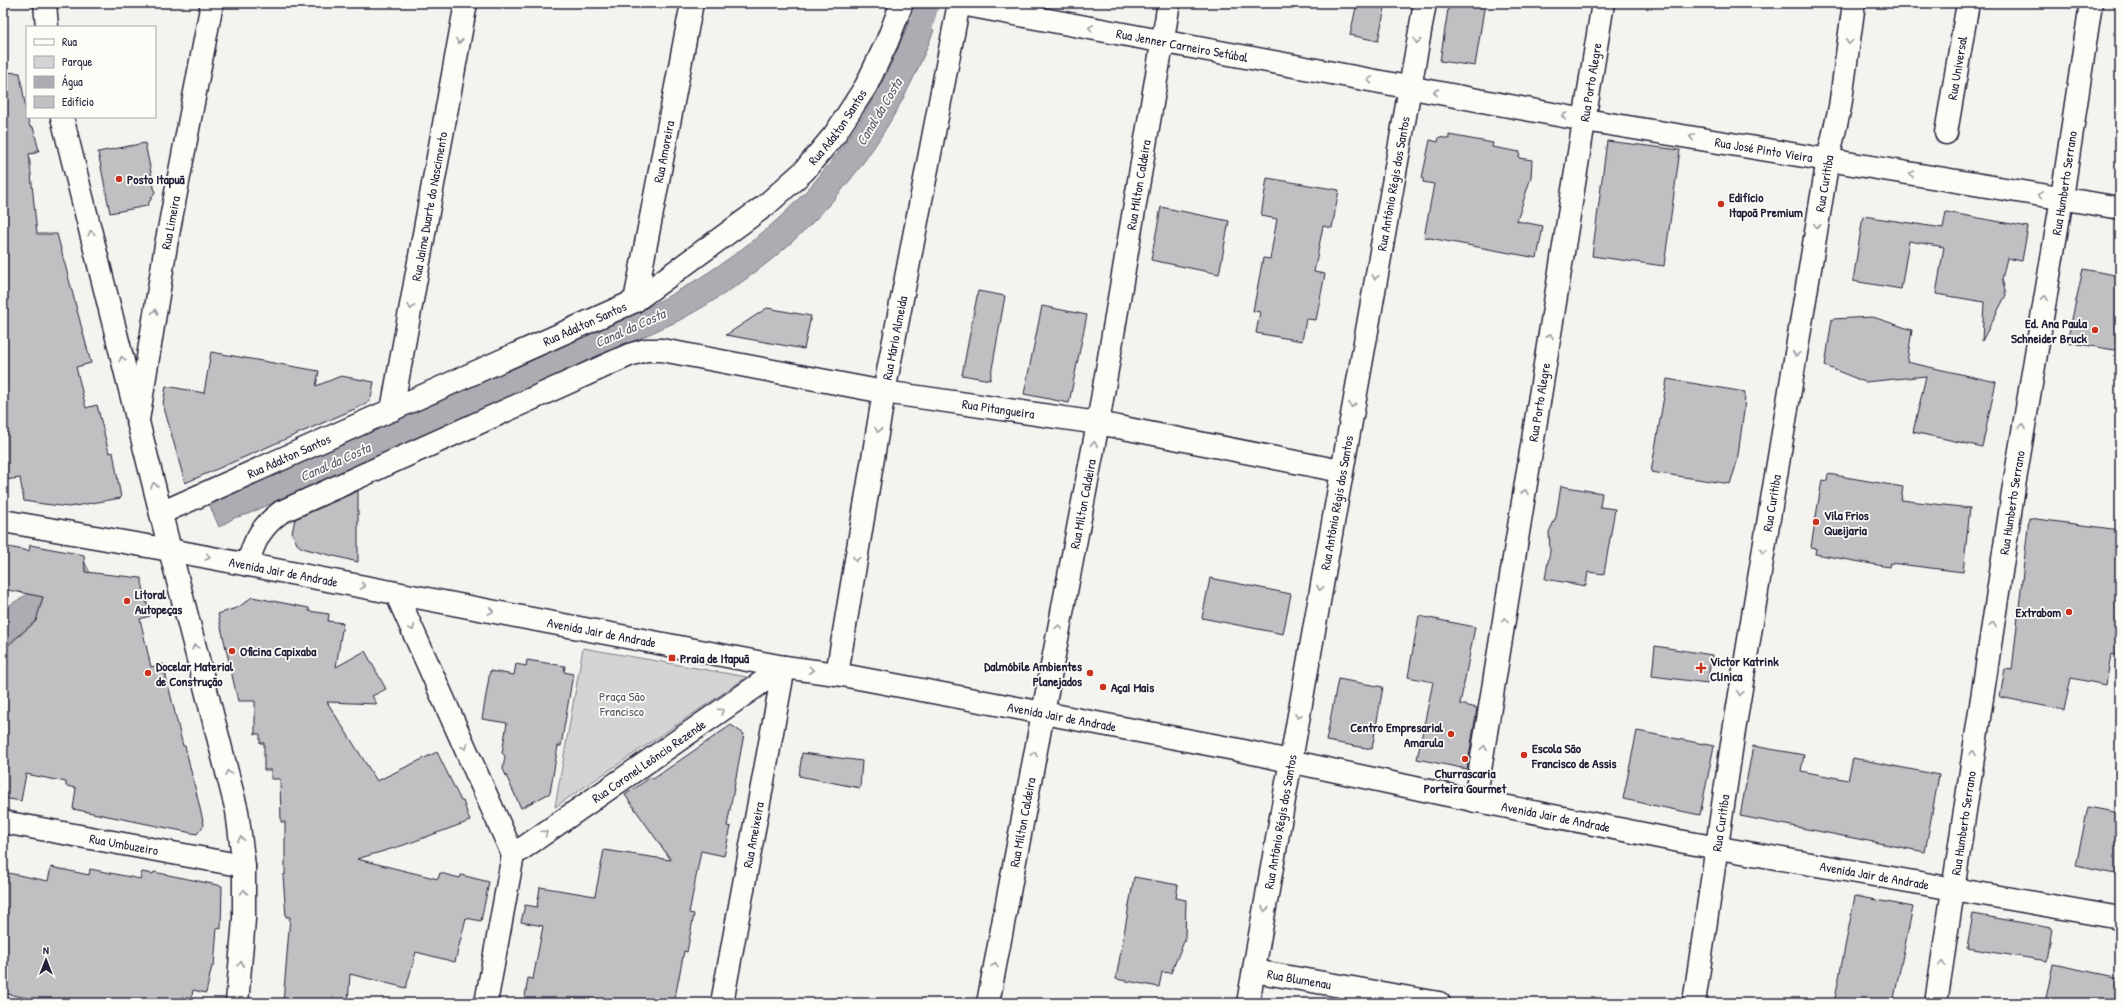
<svg xmlns="http://www.w3.org/2000/svg" width="2123" height="1006" font-family="'Patrick Hand',sans-serif">
<rect width="100%" height="100%" fill="#f4f3ef"/>
<filter id="ink" filterUnits="userSpaceOnUse"><feTurbulence type="fractalNoise" baseFrequency=".025" numOctaves="2"/><feDisplacementMap in="SourceGraphic" scale="8" xChannelSelector="R" yChannelSelector="G"/><feConvolveMatrix kernelMatrix="1 2 1 2 8 2 1 2 1" color-interpolation-filters="sRGB"/></filter>
<g filter="url(#ink)">
<path fill="#d5d4d5" stroke="#7c7b88" d="M583 648 747 677 555 807Z"/>
<path fill="#acacb2" stroke="#757582" d="M909 21 934 30C884 161 800 257 676 322L248 514 234 518 219 527 210 506 238 489 642 310C771 246 858 157 909 21Z
M84 560 93 579 51 608 3 648V609Z"/>
<g fill="none" stroke-linecap="round" stroke-linejoin="round">
<path stroke="#acacb2" stroke-width="24" d="M909 56 921 26 927 3"/>
</g>
<path fill="#c0bfc2" stroke="#22223b" d="M1357 3H1386L1378 41 1350 35Z
M1449 3H1485L1475 66 1440 61Z
M3 72 20 73 27 117 30 127H33L39 151H35L36 153 29 154 37 234H57L91 363 76 367 86 408 97 405 109 453 113 452 121 498 69 507 44 504 24 501 20 478 5 480 3 471Z
M1449 135 1493 143 1492 147 1520 152 1519 158 1532 160 1531 177 1517 221 1543 226 1537 258 1424 237 1434 184 1423 182V178H1422L1430 140 1438 142 1439 137 1449 139Z
M1607 141 1680 150 1664 266 1592 256Z
M145 143 155 192 147 206 110 213 98 152Z
M1267 178 1339 190 1332 228 1323 226 1314 272 1325 274 1316 320 1306 319 1302 341 1256 333 1260 312 1253 311 1263 258 1270 259 1277 219 1261 216Z
M1161 207 1229 221 1219 274 1151 260Z
M1946 212 2028 227 2022 261 2007 258 2002 279 2006 295 1982 341 1984 302 1936 294 1944 247 1909 241 1901 289 1853 281 1863 216 1943 228Z
M2083 269 2120 276V351L2067 342Z
M978 291 1005 296 990 380 962 375Z
M1042 306 1087 315 1069 403 1024 394Z
M767 308 811 316 804 349 726 335Z
M1873 317 1912 330 1907 362 1996 382 1982 447 1913 432 1926 376 1865 382 1825 366 1832 319Z
M211 352 319 371 316 386 341 376 374 382 371 398 366 404 185 483 163 404 166 386 204 393Z
M1667 379 1745 392 1744 411 1737 462 1730 484 1651 472Z
M1828 474 1903 487 1901 500 1970 508 1963 572 1890 563 1889 567 1815 554 1816 548 1811 547 1822 480 1827 481Z
M1561 486 1602 493 1600 507 1615 509 1604 574 1588 572 1586 586 1545 579 1550 551 1549 532 1556 517Z
M358 491V562L302 548 297 544 292 533 295 519Z
M2029 518 2120 530V656L2111 654 2106 685 2071 678 2064 710 2000 697 2005 669 2012 670Z
M30 545 84 555 85 572 141 578 150 616 140 619 151 667 163 664 183 746H185L204 825 197 834 73 809 76 788 66 786V782L26 774 21 801 3 798V650L36 621 43 597 3 589V546L29 551Z
M1210 578 1291 594 1283 634 1202 618Z
M252 597 309 608V611L329 614 328 621 343 623 336 667 365 651 386 689 372 696 377 704 327 702 377 781 437 752 461 801H463L470 821 404 845 357 859 438 879 440 873 460 878 461 875 489 882 481 921 466 918 455 962 416 952 406 988 350 974 348 1003H283L290 917H286L283 875H285V822H281L280 779H271V770H264V743H260V734H255V701H238L218 614 239 607Z
M1419 616 1475 627 1460 704 1477 708 1467 769 1417 759 1433 682 1408 677Z
M1655 646 1712 655 1707 683 1652 676Z
M527 660 565 666 564 672 573 674 561 746H558L550 793 521 808 503 769 505 756 502 753 507 723 482 719 490 671 514 675 516 664 526 666Z
M1338 679 1383 687 1372 749 1326 741Z
M731 725 744 734 727 826 731 827 724 856 701 851 689 913 694 914 687 952 684 951 674 1003H524L528 978 533 979 543 926 521 922 525 905 537 907 540 887 595 896 604 850 671 860 625 795 651 777 653 779Z
M1637 731 1714 746 1700 815 1623 799Z
M1753 746 1804 755 1801 771 1848 780 1853 758 1939 775 1925 852 1740 816Z
M802 753 862 761 860 788 799 776Z
M2088 807 2120 813V875L2076 866Z
M51 867 89 875 90 869 140 879 142 872 153 874 154 872 222 886 221 929 217 928 214 966H212L206 993 193 990 191 1003H51L3 993V872L48 881Z
M1134 877 1178 885 1176 898 1186 900 1185 939 1171 973 1162 972 1159 987 1116 979Z
M1855 896 1913 907 1893 1003H1834Z
M1973 914 2052 928 2047 961 1967 948Z
M2053 964 2120 978V1003H2045Z"/>
<g fill="none" stroke-linecap="round" stroke-linejoin="round">
<defs>
<g id="minor">
<path id="s1" d="M956 3 1585 120 2120 208"/>
<path id="s2" d="M1946 133 1968 3"/>
<path id="s3" d="M635 301 692 3"/>
<path id="s4" d="M392 410 466 3"/>
<path id="s5" d="M138 420 166 245 212 3"/>
<path id="s6" d="M161 513 635 301 766 205 804 171 835 134 866 86 887 42 902 3"/>
<path id="s7" d="M248 565C253 541 262 526 281 512L629 355 646 350H662L884 392 1098 423 1341 471"/>
<path d="M396 593 513 855 486 1003"/>
<path id="s8" d="M837 674 884 392 959 3"/>
<path id="s9" d="M1475 801 1603 3"/>
<path id="s10" d="M3 822 244 866"/>
<path id="s11" d="M513 855 784 667"/>
<path id="s12" d="M1254 971 1439 1003"/>
<path id="s13" d="M722 1003 784 667"/>
<path id="s14" d="M988 1003 1098 423 1169 3"/>
<path id="s15" d="M1248 1003 1425 3"/>
<path id="s16" d="M1694 1003 1733 737 1828 159 1840 107 1854 3"/>
<path id="s17" d="M1936 1003 2014 486 2062 198 2091 3"/>
</g>
<g id="major">
<path d="M45 3 47 27"/>
<path d="M62 117 170 550 237 811 244 866V919L237 1003"/>
<path id="s18" d="M3 521 170 550 784 667 837 674 1234 749 1443 794 1679 841 2120 918"/>
</g>
</defs>
<use href="#minor" stroke="#22223b" stroke-width="25"/>
<use href="#major" stroke="#22223b" stroke-width="25"/>
<use href="#minor" stroke="#fdfcf7" stroke-width="22"/>
<use href="#major" stroke="#fdfcf7" stroke-width="22"/>
</g>
<defs><path id="oneway-chevron" d="M-2-3.5L2.5 0L-2 3.5" fill="none" stroke-width="1.6" stroke-linecap="round" stroke-linejoin="round"/></defs>
<g stroke="#9a9aa2">
<use href="#oneway-chevron" transform="translate(1091 28) rotate(-170)"/>
<use href="#oneway-chevron" transform="translate(459 41) rotate(100)"/>
<use href="#oneway-chevron" transform="translate(1417 41) rotate(101)"/>
<use href="#oneway-chevron" transform="translate(1849 42) rotate(98)"/>
<use href="#oneway-chevron" transform="translate(1370 80) rotate(-170)"/>
<use href="#oneway-chevron" transform="translate(1436 92) rotate(-169)"/>
<use href="#oneway-chevron" transform="translate(1564 116) rotate(-169)"/>
<use href="#oneway-chevron" transform="translate(1692 137) rotate(-171)"/>
<use href="#oneway-chevron" transform="translate(1912 174) rotate(-171)"/>
<use href="#oneway-chevron" transform="translate(2040 195) rotate(-171)"/>
<use href="#oneway-chevron" transform="translate(1817 226) rotate(99)"/>
<use href="#oneway-chevron" transform="translate(91 233) rotate(-104)"/>
<use href="#oneway-chevron" transform="translate(1375 277) rotate(100)"/>
<use href="#oneway-chevron" transform="translate(2045 298) rotate(-81)"/>
<use href="#oneway-chevron" transform="translate(411 307) rotate(100)"/>
<use href="#oneway-chevron" transform="translate(155 312) rotate(-81)"/>
<use href="#oneway-chevron" transform="translate(1550 336) rotate(-81)"/>
<use href="#oneway-chevron" transform="translate(1796 354) rotate(99)"/>
<use href="#oneway-chevron" transform="translate(122 359) rotate(-104)"/>
<use href="#oneway-chevron" transform="translate(1352 405) rotate(100)"/>
<use href="#oneway-chevron" transform="translate(2023 426) rotate(-81)"/>
<use href="#oneway-chevron" transform="translate(878 430) rotate(100)"/>
<use href="#oneway-chevron" transform="translate(1094 444) rotate(-79)"/>
<use href="#oneway-chevron" transform="translate(154 485) rotate(-104)"/>
<use href="#oneway-chevron" transform="translate(1525 492) rotate(-81)"/>
<use href="#oneway-chevron" transform="translate(1763 551) rotate(99)"/>
<use href="#oneway-chevron" transform="translate(208 557) rotate(11)"/>
<use href="#oneway-chevron" transform="translate(856 559) rotate(100)"/>
<use href="#oneway-chevron" transform="translate(363 586) rotate(11)"/>
<use href="#oneway-chevron" transform="translate(1320 588) rotate(100)"/>
<use href="#oneway-chevron" transform="translate(491 611) rotate(11)"/>
<use href="#oneway-chevron" transform="translate(1505 620) rotate(-81)"/>
<use href="#oneway-chevron" transform="translate(1993 624) rotate(-81)"/>
<use href="#oneway-chevron" transform="translate(1059 627) rotate(-79)"/>
<use href="#oneway-chevron" transform="translate(412 628) rotate(66)"/>
<use href="#oneway-chevron" transform="translate(195 647) rotate(-105)"/>
<use href="#oneway-chevron" transform="translate(811 670) rotate(7)"/>
<use href="#oneway-chevron" transform="translate(1740 693) rotate(99)"/>
<use href="#oneway-chevron" transform="translate(721 711) rotate(-35)"/>
<use href="#oneway-chevron" transform="translate(1298 716) rotate(100)"/>
<use href="#oneway-chevron" transform="translate(465 747) rotate(66)"/>
<use href="#oneway-chevron" transform="translate(1484 748) rotate(-81)"/>
<use href="#oneway-chevron" transform="translate(1973 753) rotate(-81)"/>
<use href="#oneway-chevron" transform="translate(1034 754) rotate(-79)"/>
<use href="#oneway-chevron" transform="translate(228 773) rotate(-105)"/>
<use href="#oneway-chevron" transform="translate(545 833) rotate(-35)"/>
<use href="#oneway-chevron" transform="translate(241 839) rotate(-98)"/>
<use href="#oneway-chevron" transform="translate(244 892) rotate(-90)"/>
<use href="#oneway-chevron" transform="translate(1265 909) rotate(100)"/>
<use href="#oneway-chevron" transform="translate(241 964) rotate(-85)"/>
<use href="#oneway-chevron" transform="translate(1942 964) rotate(-82)"/>
<use href="#oneway-chevron" transform="translate(995 965) rotate(-79)"/>
</g>
</g>
<g fill="#c8321e" stroke="#fdfcf7" stroke-width="1.5">
<circle cx="119" cy="179" r="4"/>
<circle cx="1721" cy="204" r="4"/>
<circle cx="2095" cy="330" r="4"/>
<circle cx="1816" cy="522" r="4"/>
<circle cx="127" cy="601" r="4"/>
<circle cx="2069" cy="612" r="4"/>
<circle cx="232" cy="651" r="4"/>
<rect x="668" y="654" width="8" height="8" rx="2"/>
<path d="M1699 662h4v4h4v4h-4v4h-4v-4h-4v-4h4z"/>
<circle cx="148" cy="673" r="4"/>
<circle cx="1090" cy="673" r="4"/>
<circle cx="1103" cy="687" r="4"/>
<circle cx="1451" cy="734" r="4"/>
<circle cx="1524" cy="755" r="4"/>
<circle cx="1465" cy="759" r="4"/>
</g>
<g text-anchor="middle" stroke-width="3.5" stroke-linejoin="round" paint-order="stroke">
<g font-size="13" fill="#22223b" stroke="#fdfcf7">
<text dy="5" stroke="none"><textPath href="#s1" startOffset="230">Rua Jenner Carneiro Setúbal</textPath></text>
<text dy="5" stroke="none"><textPath href="#s2" startOffset="66">Rua Universal</textPath></text>
<text dy="5" stroke="none"><textPath href="#s9" startOffset="728">Rua Porto Alegre</textPath></text>
<text dy="5" stroke="none"><textPath href="#s6" startOffset="788">Rua Adalton Santos</textPath></text>
<text dy="5" stroke="none"><textPath href="#s1" startOffset="821">Rua José Pinto Vieira</textPath></text>
<text dy="5" stroke="none"><textPath href="#s3" startOffset="152">Rua Amoreira</textPath></text>
<text dy="5" stroke="none"><textPath href="#s16" startOffset="830">Rua Curitiba</textPath></text>
<text dy="5" stroke="none"><textPath href="#s17" startOffset="830">Rua Humberto Serrano</textPath></text>
<text dy="5" stroke="none"><textPath href="#s14" startOffset="832">Rua Milton Caldeira</textPath></text>
<text dy="5" stroke="none"><textPath href="#s15" startOffset="832">Rua Antônio Régis dos Santos</textPath></text>
<text dy="5" stroke="none"><textPath href="#s4" startOffset="207">Rua Jaime Duarte do Nascimento</textPath></text>
<text dy="5" stroke="none"><textPath href="#s5" startOffset="200">Rua Limeira</textPath></text>
<text dy="5" stroke="none"><textPath href="#s6" startOffset="464">Rua Adalton Santos</textPath></text>
<text dy="5" stroke="none"><textPath href="#s8" startOffset="341">Rua Mário Almeida</textPath></text>
<text dy="5" stroke="none"><textPath href="#s9" startOffset="404">Rua Porto Alegre</textPath></text>
<text dy="5" stroke="none"><textPath href="#s7" startOffset="821">Rua Pitangueira</textPath></text>
<text dy="5" stroke="none"><textPath href="#s6" startOffset="140">Rua Adalton Santos</textPath></text>
<text dy="5" stroke="none"><textPath href="#s15" startOffset="508">Rua Antônio Régis dos Santos</textPath></text>
<text dy="5" stroke="none"><textPath href="#s16" startOffset="506">Rua Curitiba</textPath></text>
<text dy="5" stroke="none"><textPath href="#s17" startOffset="506">Rua Humberto Serrano</textPath></text>
<text dy="5" stroke="none"><textPath href="#s14" startOffset="508">Rua Milton Caldeira</textPath></text>
<text dy="5" stroke="none"><textPath href="#s18" startOffset="285">Avenida Jair de Andrade</textPath></text>
<text dy="5" stroke="none"><textPath href="#s18" startOffset="609">Avenida Jair de Andrade</textPath></text>
<text dy="5" stroke="none"><textPath href="#s18" startOffset="1077">Avenida Jair de Andrade</textPath></text>
<text dy="5" stroke="none"><textPath href="#s11" startOffset="165">Rua Coronel Leôncio Rezende</textPath></text>
<text dy="5" stroke="none"><textPath href="#s18" startOffset="1581">Avenida Jair de Andrade</textPath></text>
<text dy="5" stroke="none"><textPath href="#s14" startOffset="184">Rua Milton Caldeira</textPath></text>
<text dy="5" stroke="none"><textPath href="#s15" startOffset="184">Rua Antônio Régis dos Santos</textPath></text>
<text dy="5" stroke="none"><textPath href="#s16" startOffset="182">Rua Curitiba</textPath></text>
<text dy="5" stroke="none"><textPath href="#s17" startOffset="182">Rua Humberto Serrano</textPath></text>
<text dy="5" stroke="none"><textPath href="#s13" startOffset="171">Rua Ameixeira</textPath></text>
<text dy="5" stroke="none"><textPath href="#s10" startOffset="123">Rua Umbuzeiro</textPath></text>
<text dy="5" stroke="none"><textPath href="#s18" startOffset="1905">Avenida Jair de Andrade</textPath></text>
<text dy="5" stroke="none"><textPath href="#s12" startOffset="46">Rua Blumenau</textPath></text>
</g>
<g font-size="13" font-weight="bold" fill="#22223b" stroke="#fdfcf7" text-anchor="start">
<text x="127" y="184">Posto Itapuã</text>
<text x="1729" y="202">Edifício<tspan x="1729" dy="15">Itapoã Premium</tspan></text>
<text x="2087" y="328" text-anchor="end">Ed. Ana Paula<tspan x="2087" dy="15">Schneider Bruck</tspan></text>
<text x="1824" y="520">Vila Frios<tspan x="1824" dy="15">Queijaria</tspan></text>
<text x="135" y="599">Litoral<tspan x="135" dy="15">Autopeças</tspan></text>
<text x="2061" y="617" text-anchor="end">Extrabom</text>
<text x="240" y="656">Oficina Capixaba</text>
<text x="680" y="663">Praia de Itapuã</text>
<text x="1710" y="666">Victor Katrink<tspan x="1710" dy="15">Clínica</tspan></text>
<text x="156" y="671">Docelar Material<tspan x="156" dy="15">de Construção</tspan></text>
<text x="1082" y="671" text-anchor="end">Dalmóbile Ambientes<tspan x="1082" dy="15">Planejados</tspan></text>
<text x="1111" y="692">Açaí Mais</text>
<text x="1443" y="732" text-anchor="end">Centro Empresarial<tspan x="1443" dy="15">Amarula</tspan></text>
<text x="1532" y="753">Escola São<tspan x="1532" dy="15">Francisco de Assis</tspan></text>
<text x="1465" y="778" text-anchor="middle">Churrascaria<tspan x="1465" dy="15">Porteira Gourmet</tspan></text>
</g>
<g font-size="13" fill="#585769" stroke="#fdfcf7">
<text x="622" y="701">Praça São<tspan x="622" dy="15">Francisco</tspan></text>
</g>
<g font-size="14" font-style="italic" fill="#59596b" stroke="#fdfcf7">
<text transform="translate(879 112) rotate(-59)" y="5">Canal da Costa</text>
<text transform="translate(630 328) rotate(-24)" y="5">Canal da Costa</text>
<text transform="translate(335 462) rotate(-24)" y="5">Canal da Costa</text>
</g>
</g>
<rect width="2123" height="1006" fill="none" stroke="#fdfcf7" stroke-width="16"/>
<rect x="8" y="8" width="2107" height="990" fill="none" stroke="#22223b" stroke-width="1.5" filter="url(#ink)"/>
<rect x="26" y="26" width="130" height="92" fill="#fdfcf7" stroke="#a5a5ac"/>
<rect x="34" y="39" width="20" height="6" fill="#fdfcf7" stroke="#a5a5ac"/>
<text x="62" y="46" font-size="12" fill="#22223b">Rua</text>
<rect x="34" y="56" width="20" height="12" fill="#d5d4d5" stroke="#a5a5ac"/>
<text x="62" y="66" font-size="12" fill="#22223b">Parque</text>
<rect x="34" y="76" width="20" height="12" fill="#acacb2" stroke="#a5a5ac"/>
<text x="62" y="86" font-size="12" fill="#22223b">Água</text>
<rect x="34" y="96" width="20" height="12" fill="#c0bfc2" stroke="#a5a5ac"/>
<text x="62" y="106" font-size="12" fill="#22223b">Edifício</text>
<g transform="translate(46 960)" stroke="#fdfcf7" stroke-width="3" paint-order="stroke">
<path d="M0-3L7 15L0 10L-7 15Z" fill="#22223b"/>
<text y="-6" font-size="11" font-weight="bold" text-anchor="middle" fill="#22223b">N</text>
</g>
</svg>
